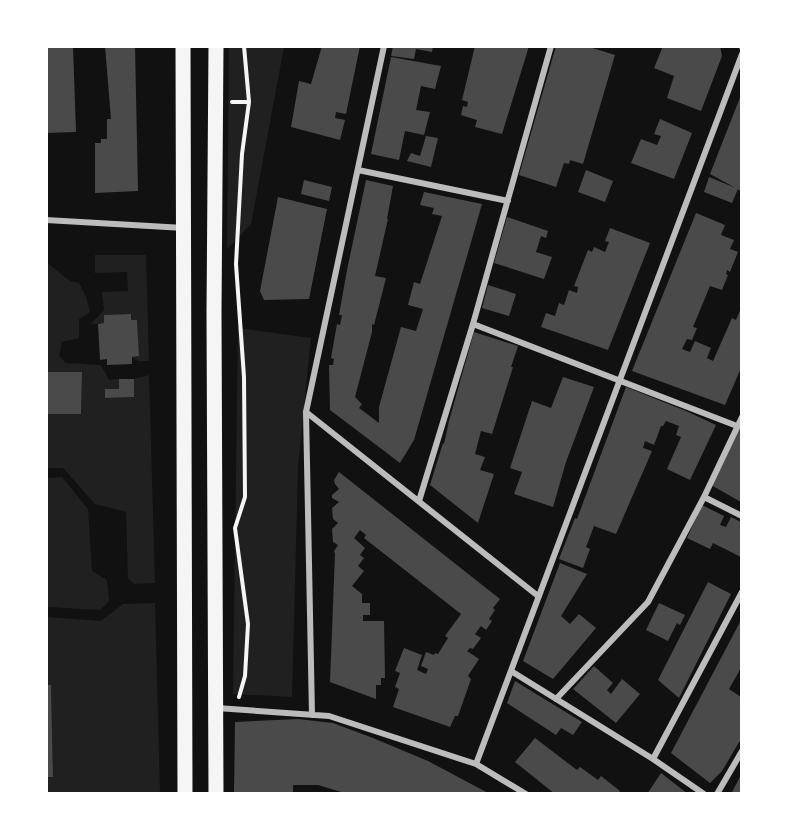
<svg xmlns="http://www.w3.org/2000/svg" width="788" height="840" font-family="'Nunito Sans',sans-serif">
<rect width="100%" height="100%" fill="#111"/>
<path fill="#202020" d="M229 47H284L251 224 227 249Z
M95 255H146L149 361H138L132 357 139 356 137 320H131V314L104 315V323L91 324 104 310 102 292 128 291 127 272 95 273Z
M47 263 70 281 79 283 86 297 90 312 79 319V338L62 342 59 356 66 363 101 365 109 380 119 379V389H105L106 398 134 397V379L149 375 155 583 134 584 128 578 126 512 95 504 63 468H47V414L81 413 82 373 47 372Z
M238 328 311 338 298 468 292 697 233 694Z
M62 477 88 509 92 571 107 580 109 601 100 610 47 607V478Z
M155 603 160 793H47L46 777 53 776 51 685H46L47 617 101 621 123 604Z"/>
<path fill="#4a4a4a" d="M46 46H73L76 132 46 133Z
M105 46H135L138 191 95 193V143H101V139H107V119H111Z
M322 46H360L346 114 336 112 335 118 345 120 340 140 291 127 299 81 311 84Z
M393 46H433L432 52 416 49 414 59 391 56Z
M475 46H529L502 134 475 127 477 120 461 115 463 106 467 107 468 102 462 100Z
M556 46H586L615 55 583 164 570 160 569 164 564 163 556 187 519 175Z
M663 46H720L722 56 701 111 667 98 674 76 654 68Z
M391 57 441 66 435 89 421 86 416 110 430 112 424 135 405 131 399 160 371 154Z
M741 95V191L710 174Z
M660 119 692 133 674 179 631 163 641 139 657 145 661 136 654 134Z
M426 136 438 138 431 167 407 161 411 153 420 156Z
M586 170 613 181 605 202 578 192Z
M709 177 738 189 732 203 704 192Z
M304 180 332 187 329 201 301 194Z
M366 180 393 186 387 219H388L375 276 386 278 374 325 372 324V332L355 397 362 404 359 408 379 423V407L401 327 416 331 423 309 408 305 414 282 420 284 442 216 432 214 434 208 420 205 424 192 482 204 414 440 400 463 330 410 329 365H333L334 359 331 358 337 324 340 325 342 315H339L347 270Z
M278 197 327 209 309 299 264 300 260 291Z
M696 213 725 225 721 235 734 240 730 249 738 252 730 272 727 270 726 274 728 275 722 290 710 286 693 327 697 328 692 340 687 339 682 349 690 352 695 341 711 348 707 358 713 361 732 318 736 320 741 308V368L725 405 632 371Z
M507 217 548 231 546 238 541 236 536 252 552 257 544 279 494 263Z
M610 228 650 243 608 350 541 327 546 313 555 316 559 303 564 305 569 290 577 293 578 287 574 286 588 250 592 252 594 247 605 252 609 242 605 241Z
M488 285 516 294 509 316 482 308Z
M131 314V320H137L139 356 132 357V364L107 365V359L100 360 98 324 104 323V315Z
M474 332 518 346 511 367H513L492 434 481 431 475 454 485 457 480 470 494 474 478 523 430 485 443 443 444 444 449 421Z
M46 372H82L81 414H46Z
M563 377 594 387 566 462 553 507 514 494 522 472 510 468 532 401 551 408Z
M119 379H134V397L105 398V389H119Z
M626 387 686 411 716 425 690 480 667 469 681 437 676 435 679 426 666 421 663 426H661L654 445 645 441 643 448 652 451 616 534 594 526 586 547 590 549 583 568 559 559 575 518 577 519Z
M741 418V502L711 485Z
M339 472 500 599 493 608 495 610 489 619 492 621 486 630 481 626 475 634 481 638 473 649 470 648 467 651 479 659 468 676 471 679 458 716H455L450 727 393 707 399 689 395 687 400 673 395 671 404 648 422 655 417 670 426 674 428 669 421 666 426 652 434 655 435 653 438 654 448 638 445 636 461 614 364 538 366 535 360 530 354 538 365 548 360 555 364 558 358 566 364 571 352 586 362 594V603H370V615H363V621H384L385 678H381V685H376V699L330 682 335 554 334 551 338 545 333 542 332 529 338 523 333 519 332 508 339 502 332 498V495L339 489 335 484 334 480Z
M702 505 724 516 720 525 726 527 731 517 741 522V557L713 543 710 549 687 538Z
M560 563 587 574 561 616 570 624 579 614 596 628 553 679 523 661Z
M708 582 731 594 679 698 658 680Z
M659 603 685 615 680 625 677 623 668 641 646 630Z
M741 620V668L729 689 741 697V739L722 771 710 783 671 753Z
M594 666 613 683 607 690 611 694 622 679 640 694 616 723 573 689Z
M515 681 582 722 573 735 561 728 556 735 507 703Z
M46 685H51L53 777H46Z
M298 719 333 723 373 738 428 761 490 794H348L318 785H293V794H234L235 722Z
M535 738 577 770 580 767 598 780 601 776 620 791 618 794H555L515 762Z
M661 773 688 794H647Z
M741 775V794H731Z"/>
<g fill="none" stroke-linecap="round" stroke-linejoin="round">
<path stroke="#f5f5f5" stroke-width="4" d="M232 102H249L244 46
M239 697 245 676 248 624 235 528 245 497 244 377 236 264 242 154 249 102"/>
<path stroke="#bcbcbc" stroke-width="6" d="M741 46 742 47
M358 170 508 201
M46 220 184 228
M473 324 737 426
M306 412 538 596
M704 497 742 516
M419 501 473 324 551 46
M511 671 653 759 704 794
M556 699 648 602 704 497 742 417
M217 708 329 716 476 764 526 794
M312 715 306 412 384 46
M653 759 742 592
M476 764 742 54
M717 794 742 751"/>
<path stroke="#f5f5f5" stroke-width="15" d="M183 46 185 794
M216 46 214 313 216 794"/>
</g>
<rect width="788" height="840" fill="none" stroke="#ffffff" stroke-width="96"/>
</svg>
